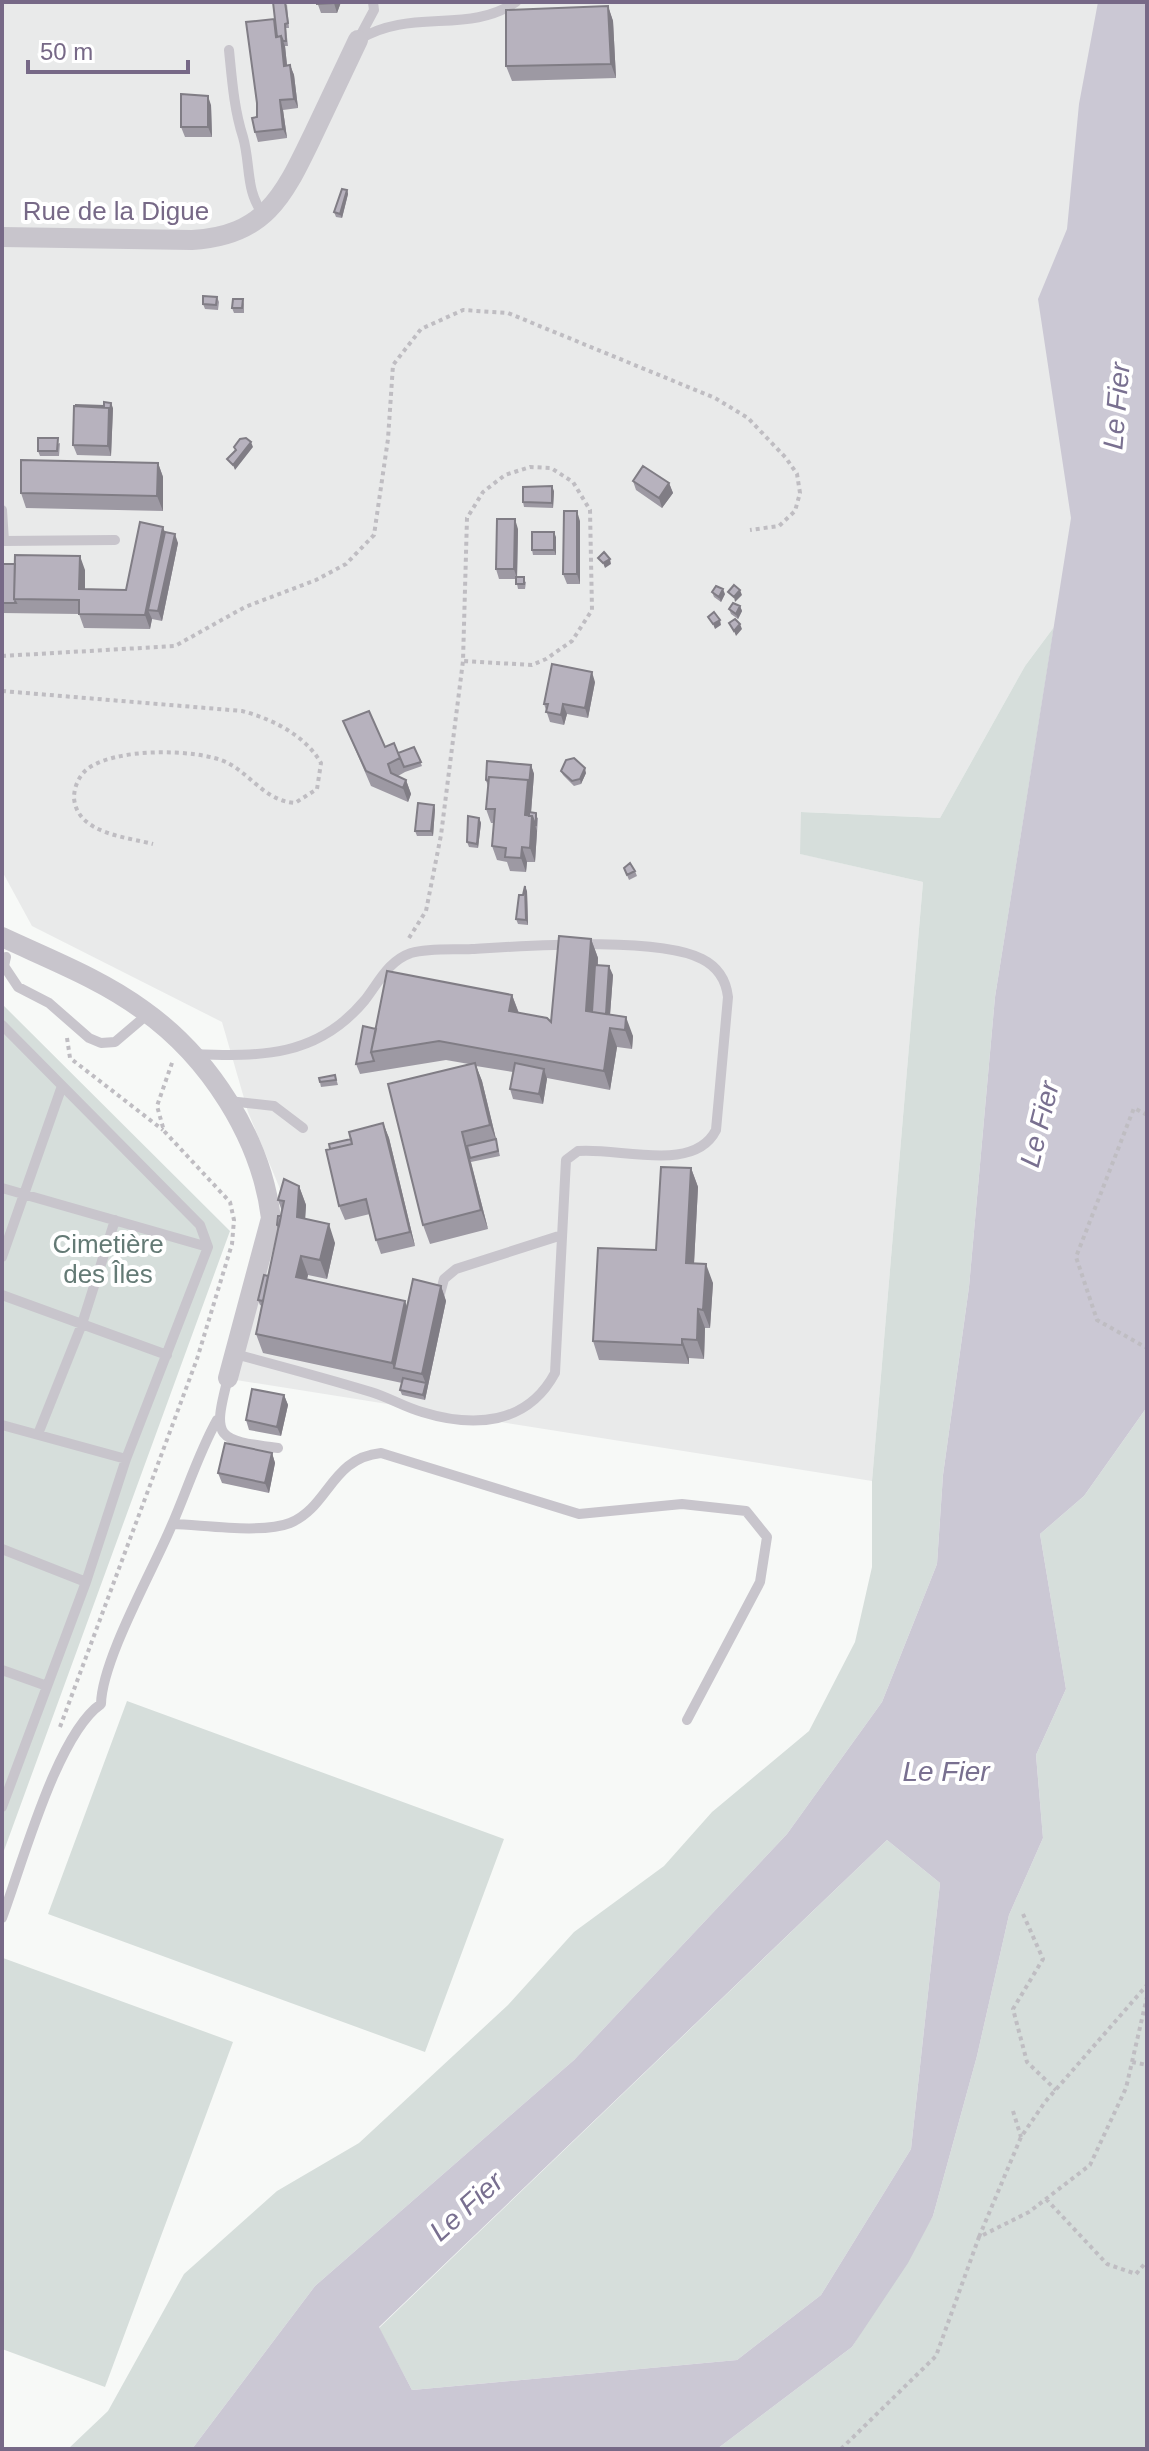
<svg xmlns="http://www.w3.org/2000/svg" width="1149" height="2451" font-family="Arial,sans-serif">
<rect width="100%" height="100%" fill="#f7f9f7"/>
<path fill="#e9eaea" d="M2 2H1147V653L1054 627 1025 666 940 818 802 812 801 854 923 882 872 1481 230 1379 273 1241 283 1196 248 1112 222 1022 32 926 2 871Z"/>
<path fill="#d6dedb" d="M1054 627 995 997 969 1287 943 1475 937 1564 882 1702 787 1834 574 2060 315 2286 192 2449H68L108 2411 184 2274 277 2191 359 2143 508 2005 574 1932 664 1866 712 1812 809 1731 855 1642 872 1567V1481L923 882 800 854 801 812 940 818 1025 666Z
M2 1004 230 1231 2 1856Z
M1147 1407V2449H717L852 2347 933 2216 977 2056 1009 1915 1043 1838 1036 1755 1066 1689 1040 1534 1084 1496Z
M127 1701 504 1839 425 2052 48 1914Z
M887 1840 940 1883 911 2149 821 2295 737 2360 412 2390 379 2328Z
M3 1958 233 2042 105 2387 2 2349Z"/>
<path fill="#cbc8d4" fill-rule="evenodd" d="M1098 2H1147V1407L1084 1496 1040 1534 1066 1689 1036 1755 1043 1838 1009 1915 977 2056 933 2216 908 2263 852 2347 717 2449H192L315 2286 574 2060 787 1834 882 1702 937 1564 943 1475 969 1287 995 997 1071 518 1038 299 1067 229 1079 104ZM887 1840 940 1883 911 2149 821 2295 737 2360 412 2390 379 2327Z"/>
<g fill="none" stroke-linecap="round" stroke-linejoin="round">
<path stroke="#bfbdc2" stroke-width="4" stroke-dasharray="4 4" stroke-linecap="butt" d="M2 656 175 646 245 607 316 580 346 564 374 535 388 439 393 365 421 329 463 310 508 313 715 398 748 418 786 458 797 474 800 493 795 511 779 526 750 530
M2 691 242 711C272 719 305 735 321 763L317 789 295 803C266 801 252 776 228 763 198 748 111 747 85 771 78 778 74 788 74 798 77 834 127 837 153 844
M409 938 426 911 441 835 463 661 467 518 483 492 505 475 530 467 551 468 573 482 590 510 592 610 572 641 546 659 532 665 463 661
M67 1038 70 1058 163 1130
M1147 1115 1134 1108 1076 1257 1097 1320 1147 1348
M60 1727 197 1359 232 1244 234 1220 230 1202 164 1131 157 1106 173 1060
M1023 1914 1043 1959 1013 2009 1027 2062 1056 2090
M1132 2062 1147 2065
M1013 2111 1021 2137
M1046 2199 1107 2264 1136 2274 1147 2261
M979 2237 1021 2137 1045 2102 1147 1985
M841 2449 936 2356 979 2237 1029 2212 1090 2165 1126 2088 1147 1997"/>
<path stroke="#c8c5cc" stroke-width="10" d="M359 38 374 10 373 2
M358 40C411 7 468 35 516 2
M229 50C232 80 234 109 243 137 251 165 245 192 264 215
M2 510 4 541 115 540
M6 957 4 966 18 987 49 1003 89 1038 101 1043 115 1042 148 1014
M2 1025 200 1225 208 1247 126 1459 86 1582 2 1807
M193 1054C261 1057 318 1057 365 1000 379 982 388 961 411 953 430 948 453 950 472 949 525 946 657 936 702 959 718 967 726 980 728 997L716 1130C694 1174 619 1147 578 1151L566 1160 555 1373C527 1425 474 1428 422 1412 404 1407 388 1397 371 1392 325 1378 280 1366 235 1354
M229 1101 274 1106 303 1128
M2 1188 208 1247
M2 1257 62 1086
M440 1294 444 1279 456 1269 562 1235
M2 1295 167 1355
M228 1378C212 1439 216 1440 278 1448
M2 1425 126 1459
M38 1434 82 1324 115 1220
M173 1524C204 1525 262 1534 290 1523 329 1507 331 1458 381 1453L579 1514 682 1504 746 1511 767 1537 760 1582 687 1720
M2 1549 86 1582
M2 1670 47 1686
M2 1918C22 1865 57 1734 101 1704 102 1660 152 1572 171 1527 187 1491 198 1454 217 1420"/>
<path stroke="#c8c5cc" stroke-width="20" d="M2 237 192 240C266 236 284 195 313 135 328 103 343 71 358 40
M2 937C49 959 101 979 143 1010 209 1057 261 1137 271 1218L228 1378"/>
</g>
<path fill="#9d99a3" d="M317 2H341L337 13H321Z
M287 4 289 28H286L288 46H285L287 65H290L294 75 298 108 283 110 287 138 258 142 255 132 275 24Z
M608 6 613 21 616 78 512 81 506 66Z
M211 105 212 137H185L181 127Z
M347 190 348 194 342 218 336 217 334 212Z
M217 297 219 302 218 310 205 309 203 304Z
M243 299 244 304V313H234L232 308Z
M113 408 111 456 77 455 73 445Z
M60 443 59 456H40L38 451Z
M158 463 163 477V511L26 508 21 493Z
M633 481 669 483 673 493 662 508 636 490Z
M554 491 553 508 524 507 523 502Z
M580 521V584H567L563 574Z
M518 529 517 577 526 582 525 589H518L516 579H499L496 569Z
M165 532 178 543 162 621 152 619 150 629 84 628 79 614 2 613V564L85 570V589L126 590Z
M556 537V555H533L532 550Z
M712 592 725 594 721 602 714 597Z
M740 606 742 611 738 619 731 614 729 609Z
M595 682 588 718 567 714 564 725 550 722 544 704Z
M343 721 385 747 398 753 414 747 422 766 405 772 398 776 406 780 411 794 408 802 371 786Z
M531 765 534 774 531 813 538 818 535 862H527L526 872 510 871 507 862 497 860 492 846 494 823H491L486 809 488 787 486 780Z
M561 771 586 773 581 784 574 786 563 775Z
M435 809 433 836H417L415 831Z
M479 818 481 823 478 848 469 847 467 842Z
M624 868 635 871 637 876 629 880Z
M527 891 528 925 518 924 516 919Z
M591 939 598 958V965L613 975 610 1015 633 1036 632 1049 617 1047 610 1090 547 1078 543 1104 513 1099 510 1089 513 1072 476 1066 482 1081 500 1156 471 1162 488 1229 430 1244 423 1225 469 1064 446 1060 360 1074 356 1064 376 1029 512 995 519 1013 551 1022Z
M335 1075 338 1085 321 1087 319 1078Z
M383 1123 389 1138 415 1246 381 1254 376 1240 370 1214 345 1220 339 1206 330 1149Z
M691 1168 698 1187 694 1264 713 1283 710 1328H705L704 1359 689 1358V1364L599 1360 593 1341 656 1250Z
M299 1186 306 1205 305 1219 335 1243 327 1279 308 1275 307 1279 407 1306 441 1286 446 1301 425 1400 402 1395 400 1390 402 1383 263 1353 256 1334 262 1306 260 1305 258 1300 268 1276 278 1230 277 1225 282 1211 278 1200Z
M284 1395 288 1405 281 1436 249 1430 246 1420Z
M272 1453 275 1463 269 1493 222 1483 218 1473Z"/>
<path fill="#807d85" d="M334 2H341L337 13 334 3Z
M608 6 613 21 616 78 611 64Z
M281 36 285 46 288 75 284 66Z
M290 65 294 75 298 108 294 99Z
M208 96 211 105 212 137 208 127Z
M280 100 283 110 287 138 283 129Z
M347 190 348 194 342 218 340 214Z
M111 403 113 408 111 456 108 446 109 408Z
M251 442 253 447 235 470 233 465Z
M158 463 163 477V511L157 496Z
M669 483 673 493 662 508 659 498Z
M552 486 554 491 553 508 552 503Z
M577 511 580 521V584L577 574Z
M515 519 518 529 517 579 514 569Z
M163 527 168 541 148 610 152 619 150 629 145 615Z
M554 532 556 537V555L554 550Z
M175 534 178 543 162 621 158 611Z
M80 556 85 570V603L79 589Z
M610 559 611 564 605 568 603 563Z
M723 589 725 594 721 602 719 597Z
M740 590 742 595 735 602 734 597Z
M740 606 742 611 738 619 736 614Z
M720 620 721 625 715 629 713 624Z
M740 624 742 629 736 636 734 631Z
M592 672 595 682 588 718 585 708Z
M563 704 567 714 564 725 561 715Z
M531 765 534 774 530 825 525 815 528 780Z
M585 768 586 773 581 784 580 779Z
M406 780 411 794 408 802 403 788Z
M434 805 435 809 433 836 431 831Z
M532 816 537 831 535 862 530 848Z
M479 818 481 823 478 848 477 844Z
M522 847 527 862 526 872 521 858Z
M525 886 527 891 528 925 526 920Z
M591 939 598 958 594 1017 586 1011Z
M609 966 613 975 609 1028 606 1018Z
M512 995 519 1014 509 1011Z
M626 1017 633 1036 632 1049 625 1030Z
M610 1028 617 1047 610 1090 604 1071Z
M475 1063 482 1081 497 1143 490 1125Z
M544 1069 547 1079 543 1104 539 1094Z
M383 1123 389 1138 415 1246 410 1232Z
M462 1132 468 1151 488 1229 481 1210Z
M691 1168 698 1187 693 1282 686 1263Z
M299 1186 306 1205 304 1236 297 1217Z
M329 1224 335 1243 327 1279 320 1260Z
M301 1256 308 1275 303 1296 296 1277Z
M706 1264 713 1283 710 1328 703 1310Z
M441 1286 446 1301 425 1400 423 1395 426 1384 422 1374Z
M405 1301 412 1320 394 1368 392 1363Z
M698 1309 705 1328 704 1359 697 1340Z
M682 1339 689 1358V1364L682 1345Z
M284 1395 288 1405 281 1436 277 1427Z
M272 1453 275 1463 269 1493 265 1483Z"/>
<path fill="#b7b2be" stroke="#807d85" stroke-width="2" d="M273 2H285L288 23 285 24 286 41H283L281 36 277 37Z
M317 2H334V3L317 4Z
M608 6 611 64 506 66V10Z
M274 19 276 37 281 36 284 66 290 65 294 99 280 100 283 129 255 132 252 118 257 117V103L246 22Z
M181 94 208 96V127H181Z
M342 189 347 190 340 214 334 212Z
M203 296 217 297 216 305 203 304Z
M233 299H243L242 308H232Z
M104 402 111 403 110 412 109 408 76 406V405L104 406Z
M74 406 109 408 108 446 73 445Z
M38 438H58L57 451H38Z
M246 438 251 442 233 465 227 459 236 450 234 447 240 439Z
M21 460 158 463 157 496 21 493Z
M643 466 669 483 659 498 633 481Z
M552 486V503L523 502V487Z
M564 511H577V574H563Z
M497 519H515L514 569H496Z
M140 522 163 527 145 615 79 614V600L14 599 15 555 80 556 79 589 126 590Z
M165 532 175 534 158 611 148 610Z
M532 532H554V550H532Z
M604 552 610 559 603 563 598 558Z
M2 564H15L14 599 16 603H2Z
M516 577H524V584H516Z
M734 585 740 590 734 597 728 592Z
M716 586 723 589 719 597 712 592Z
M733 603 740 606 736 614 729 609Z
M714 612 720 620 713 624 708 617Z
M735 619 740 624 734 631 729 623Z
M552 664 592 672 585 708 563 704 561 715 546 712 548 704H544Z
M369 711 385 747 394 743 400 758 388 764 391 773 406 780 403 788 366 771 343 721Z
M414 747 421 762 404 767 398 753Z
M574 758 585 768 580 779 572 781 561 771 566 760Z
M487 761 531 765 529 785 528 780 489 777 488 781 486 780Z
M489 777 528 780 525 815 532 816 530 848 522 847 521 858 505 857 506 848 492 846 495 809H486Z
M418 803 434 805 431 831H415Z
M529 812 536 813V826L532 816H529Z
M468 816 479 818 477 844 467 842Z
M630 863 635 871 627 875 624 868Z
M525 886 526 920 516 919 519 895H523Z
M559 936 591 939 586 1011 626 1017 625 1030 610 1028 604 1071 439 1041 371 1052 387 971 512 995 509 1011 547 1018 551 1022Z
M595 965 609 966 606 1014 592 1012Z
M363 1026 376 1029 371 1052 374 1061 356 1064Z
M475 1063 490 1125 462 1132 481 1210 423 1225 388 1084Z
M515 1063 544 1069 539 1094 510 1089Z
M335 1075 336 1080 320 1082 319 1078Z
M383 1123 410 1232 376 1240 366 1199 339 1206 326 1150 352 1144 349 1132Z
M351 1139 352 1144 330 1149 329 1144Z
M496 1139 498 1151 470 1158 467 1146Z
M661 1167 691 1168 686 1263 706 1264 703 1310 698 1309 697 1340 682 1339V1345L593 1341 598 1248 656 1250Z
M284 1179 299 1186 297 1217 329 1224 320 1260 301 1256 296 1277 405 1301 392 1363 256 1334 284 1201 278 1200Z
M278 1216H281L279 1226 277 1225Z
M264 1275 268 1276 263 1301 258 1300Z
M413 1279 441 1286 422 1374 394 1368Z
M403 1378 426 1383 423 1395 400 1390Z
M252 1389 284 1395 277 1427 246 1420Z
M225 1443 272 1453 265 1483 218 1473Z"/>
<g text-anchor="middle" stroke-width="8" stroke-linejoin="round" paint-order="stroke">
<g font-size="26" fill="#776987" stroke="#fff">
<text x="116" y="220">Rue de la Digue</text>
</g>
<g font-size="26" fill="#647a75" stroke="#fff">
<text x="108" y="1253">Cimetière<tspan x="108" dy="30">des Îles</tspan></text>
</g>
<g font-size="28" font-style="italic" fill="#797090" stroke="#fff">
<text transform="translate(1116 406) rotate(-85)" y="10">Le Fier</text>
<text transform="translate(1039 1124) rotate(-76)" y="10">Le Fier</text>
<text x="946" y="1781">Le Fier</text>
<text transform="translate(466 2206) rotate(-42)" y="10">Le Fier</text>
</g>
</g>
<rect width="1149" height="2451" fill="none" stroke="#776987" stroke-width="8"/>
<path d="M28 60v12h160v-12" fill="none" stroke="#776987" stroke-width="4"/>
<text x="40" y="60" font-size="24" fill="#776987" stroke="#ffffff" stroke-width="6" paint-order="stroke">50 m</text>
</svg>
